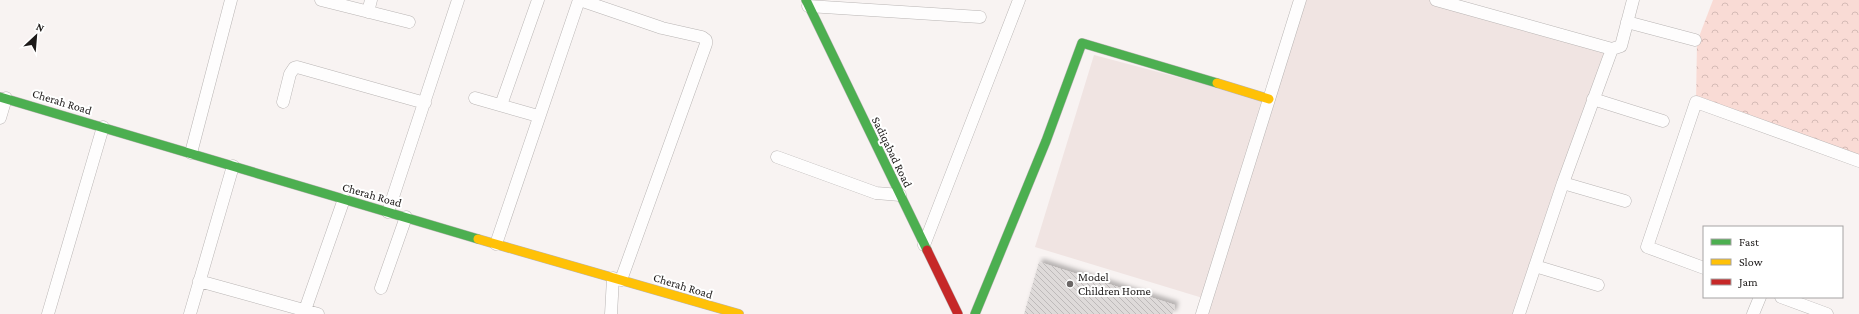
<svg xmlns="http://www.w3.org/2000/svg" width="1859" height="314" font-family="'Crimson Pro',serif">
<defs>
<pattern id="park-crowns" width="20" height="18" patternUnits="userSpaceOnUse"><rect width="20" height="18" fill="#f9dbd5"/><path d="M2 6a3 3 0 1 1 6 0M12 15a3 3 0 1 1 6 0" fill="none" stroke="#d5bbb6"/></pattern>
<pattern id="building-back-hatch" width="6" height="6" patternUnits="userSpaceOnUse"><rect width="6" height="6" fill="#dedad9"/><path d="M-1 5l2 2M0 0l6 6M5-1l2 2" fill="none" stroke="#bebaba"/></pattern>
<filter id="shadow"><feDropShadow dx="3.5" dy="-3.5" stdDeviation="2" flood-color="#0004"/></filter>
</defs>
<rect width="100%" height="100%" fill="#f8f3f2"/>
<path fill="#f0e4e2" d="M1300 0H1436L1612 49 1516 314H1202L1206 299 1035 247 1094 55 1268 101Z"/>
<path fill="url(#park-crowns)" d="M1713 0H1859V161L1696 102 1697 42Z"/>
<path fill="url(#building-back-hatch)" filter="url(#shadow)" d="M1039 262 1175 305 1173 314H1024Z"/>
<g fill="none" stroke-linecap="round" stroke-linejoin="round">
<defs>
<path id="street" d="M321 0 409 22
M580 0 662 28 702 37 706 40V44L621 280
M1436 0 1612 49
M808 6 980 17
M368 12 371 0
M1627 22 1695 40
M475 98 538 116
M1593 99 1663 121
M283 102 290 74 294 68 297 67 425 103
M501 105 538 0
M0 118 6 98
M191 153 231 0
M777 157 876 193 900 195
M1563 183 1625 201
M388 212 458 0
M496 244 579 0
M924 245 1019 0
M1535 266 1598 285
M1704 268 1647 247 1696 102 1859 161
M199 281 318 314
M381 288 406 217
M1781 297 1827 314
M305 310 344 199
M48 314 103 127
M190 314 233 166
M611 314 613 278
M1202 314 1300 0
M1519 314 1563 183 1612 49 1621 46 1633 0
M1753 314 1760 297"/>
<path id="fast" d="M806 0 927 250
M0 97 478 239
M975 314 1046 141 1082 43 1217 83"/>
<path id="slow" d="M1217 83 1269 99
M478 239 739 314"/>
<path id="jam" d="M927 250 958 314"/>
</defs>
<use href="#street" stroke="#b9b5b4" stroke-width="13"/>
<use href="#fast" stroke="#b9b5b4" stroke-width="10"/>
<use href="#slow" stroke="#b9b5b4" stroke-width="10"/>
<use href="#jam" stroke="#b9b5b4" stroke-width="10"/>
<use href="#street" stroke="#fefdfd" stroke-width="12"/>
<use href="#fast" stroke="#4caf50" stroke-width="9"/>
<use href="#slow" stroke="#ffc107" stroke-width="9"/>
<use href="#jam" stroke="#c62828" stroke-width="9"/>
</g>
<circle fill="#6a6665" stroke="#fff" stroke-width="1.5" cx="1070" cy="284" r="4"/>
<g text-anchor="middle" stroke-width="4" stroke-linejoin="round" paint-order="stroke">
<g font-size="12" fill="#1d1a19" stroke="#fff">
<text transform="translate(62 102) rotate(17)" y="4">Cherah Road</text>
<text transform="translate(892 152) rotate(64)" y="4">Sadiqabad Road</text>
<text transform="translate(372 195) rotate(16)" y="4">Cherah Road</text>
<text transform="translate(683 286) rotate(17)" y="4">Cherah Road</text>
</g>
<g font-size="12" fill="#1d1a19" stroke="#fff" text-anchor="start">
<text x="1078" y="281">Model<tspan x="1078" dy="14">Children Home</tspan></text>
</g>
</g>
<rect x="1703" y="226" width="140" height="72" fill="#ffffff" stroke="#a5a3a3"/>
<rect x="1711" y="239" width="20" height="6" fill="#4caf50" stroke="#a5a3a3"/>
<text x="1739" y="246" font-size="12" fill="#1d1a19">Fast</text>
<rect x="1711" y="259" width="20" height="6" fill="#ffc107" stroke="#a5a3a3"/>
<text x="1739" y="266" font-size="12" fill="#1d1a19">Slow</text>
<rect x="1711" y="279" width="20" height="6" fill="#c62828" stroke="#a5a3a3"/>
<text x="1739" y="286" font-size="12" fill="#1d1a19">Jam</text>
<g transform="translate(36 36) rotate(26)" stroke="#ffffff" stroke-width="3" paint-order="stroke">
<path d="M0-3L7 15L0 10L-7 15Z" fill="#1d1a19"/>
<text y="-6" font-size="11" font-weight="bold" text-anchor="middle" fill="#1d1a19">N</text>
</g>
</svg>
